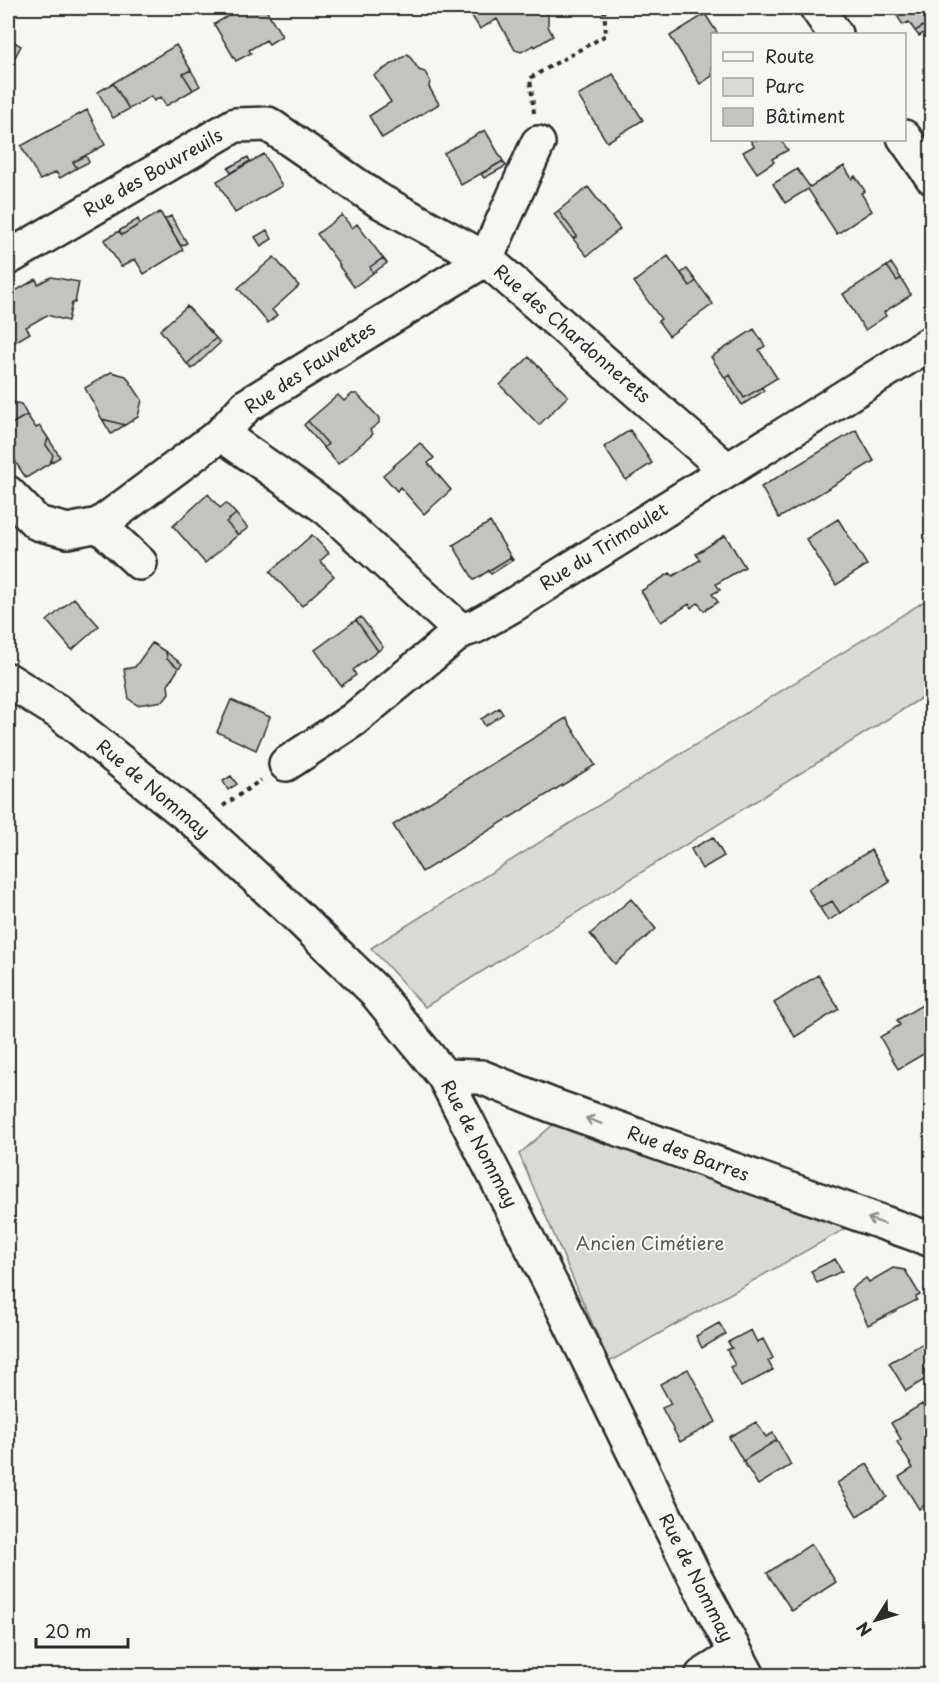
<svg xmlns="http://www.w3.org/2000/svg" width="939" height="1683" font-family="'Playpen Sans',sans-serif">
<rect width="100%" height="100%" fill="#f6f6f2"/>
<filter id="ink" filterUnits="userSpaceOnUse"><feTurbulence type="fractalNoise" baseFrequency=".0167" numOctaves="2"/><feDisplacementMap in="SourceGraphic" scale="12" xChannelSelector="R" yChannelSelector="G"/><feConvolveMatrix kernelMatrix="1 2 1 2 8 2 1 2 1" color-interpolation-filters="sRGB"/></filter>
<g filter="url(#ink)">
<path fill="#d9d9d5" stroke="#828280" stroke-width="1.5" d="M931 597V692L425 1007 371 948Z
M555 1123 850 1226 609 1362 519 1154Z"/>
<path fill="#c3c3c0" stroke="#2b2b2b" stroke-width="1.5" d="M242 8H265L282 36 269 44 266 40 249 50 251 53 236 61 214 24Z
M467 8H536L548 15V26L553 36 535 47 534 45 521 52 515 50 497 19 480 29Z
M892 8H932V21L915 31 909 22 903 25Z
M705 14 718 34H712V76L700 84 670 36Z
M932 21V28L919 36 915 31Z
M8 38 21 46 8 70Z
M176 45 191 70 183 74 193 90 166 106 161 97 154 101 151 96 129 109 113 83Z
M408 54 419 70 425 72 430 81 429 87 439 104 382 138 369 116 391 102 374 75Z
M191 70 200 86 193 90 183 74Z
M613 74 643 120 607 142 578 96Z
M113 83 129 109 113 118 98 92Z
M87 110 105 145 73 162 77 168 60 178 56 172 40 180 21 146Z
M485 130 503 161 461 185 444 153Z
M750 140H781L788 150 772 159 774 162 757 173 743 152 754 146Z
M264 154 282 186 235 213 217 181Z
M86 156 89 162 77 168 73 162Z
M248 157 250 161 231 173 228 168Z
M503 161 506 166 484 178 481 174Z
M844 166 852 179 855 176 865 191 861 193 872 211 837 234 808 189 785 203 773 184 797 169 810 187Z
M588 187 620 229 587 256 573 239 577 236 558 211Z
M558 211 577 236 573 239 554 214Z
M160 212 183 250 144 274 135 259 121 267 104 240 119 231 122 235Z
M342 215 352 228 357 224 383 258 370 267 373 273 354 287 339 266 340 265 317 234Z
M171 216 187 243 181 246 165 219Z
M138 219 140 224 122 235 119 231Z
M267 230 272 239 261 246 255 237Z
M668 256 690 286 696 281 713 304 669 336 658 321 661 319 634 282Z
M274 257 299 286 272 310 277 315 268 323 238 288Z
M383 258 387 263 373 273 370 267Z
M891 263 901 278 897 281 887 266Z
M887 266 897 281 901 278 911 295 884 312 886 316 865 330 843 294Z
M687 269 696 281 690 286 681 273Z
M51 277 79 282 75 303H72L68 321 47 315 26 327 30 333 10 345 8 340V305L11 302 8 295 36 279 38 284Z
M187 306 216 338 187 364 160 330Z
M754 329 765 346 759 350 777 378 744 398 730 375 725 378 711 357Z
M216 338 220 343 192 369 187 364Z
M529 357 568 396 539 425 500 385Z
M111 372 126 376 142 400 138 417 125 425 102 419 85 388Z
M730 375 744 398 762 387 764 391 742 405 725 378Z
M352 394H357L379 418V423L370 430 373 434 338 464 324 448 328 444 308 421 338 395 344 401Z
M12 402 21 404 27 415 8 426V405Z
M27 415 36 428 40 426 48 438 46 445 53 455 50 463 26 478 16 463 8 437V426Z
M102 419 125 425 111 434Z
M308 421 328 444 324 448 304 425Z
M630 430 652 463 626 480 604 447Z
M856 430 874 461 779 518 761 487Z
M48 438 60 457 50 463 53 455 46 445Z
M420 443 434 458 428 463 451 490 424 514 400 487 397 491 383 475Z
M208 494 220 508 226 503 236 514 226 522 238 535 205 563 173 526Z
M236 514 248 528 238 535 226 522Z
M838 519 867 565 836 585 806 539Z
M490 522 511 557 474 580 453 545Z
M312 535 329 553 320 561 334 576 302 606 270 572Z
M725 535 745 567 716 584 720 590 712 594 718 602 704 611 698 603 691 608 689 604 661 622 641 591 670 573 673 576 700 560 696 554Z
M511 557 513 560 491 574 488 571Z
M74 598 99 626 72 650 47 621Z
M361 617 383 647 378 651 356 620Z
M356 620 378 651 353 670 356 675 341 686 315 650Z
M152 643 166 652 167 659 179 668 168 685 169 693 163 701 137 705 129 699 124 669 135 667Z
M166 652 182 664 179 668 167 659Z
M231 700 270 717 256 750 217 732Z
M499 708 503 714 485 726 481 719Z
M566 718 595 765 422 872 393 825Z
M231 776 237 784 228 790 223 781Z
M713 837 724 856 702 869 691 849Z
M871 850 890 882 840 913 832 901 820 908 808 889Z
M631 899 656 929 615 964 590 934Z
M832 901 840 913 828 921 820 908Z
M818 975 839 1009 795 1037 774 1003Z
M932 999V1049L898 1069 880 1037 900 1025 897 1020Z
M835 1259 842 1271 817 1283 811 1271Z
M893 1268 905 1270 920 1295 916 1297 917 1300 868 1325 851 1289 866 1278 869 1282Z
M719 1323 726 1334 702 1348 696 1336Z
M751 1330 757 1342 763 1339 773 1358 768 1361 773 1370 741 1387 730 1367 735 1365 727 1350 732 1348 728 1342Z
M932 1338V1375L906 1391 889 1363Z
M688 1369 716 1422 680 1442 662 1408 671 1404 660 1384Z
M922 1404 932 1419V1435L925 1439 930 1446 932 1445V1501L919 1509 899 1477 913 1468 897 1442 901 1439 891 1423Z
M756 1422 766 1437 773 1433 777 1440 743 1461 729 1437Z
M777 1440 791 1465 758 1485 743 1461Z
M867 1464 887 1497 857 1516 837 1483Z
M811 1544 836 1582 792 1611 767 1573Z"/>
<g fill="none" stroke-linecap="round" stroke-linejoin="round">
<defs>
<path id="minor" d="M817 8 835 34
M904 137 932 177
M8 258 235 125 268 124 378 200 486 259 726 469
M486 259 538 143
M8 493 37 523 68 531 99 525 221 434
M99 525 140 563
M461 631 328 509 221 434 246 406 486 259
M8 680 60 713 198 824 295 914 373 989 444 1076 561 1304 694 1575 748 1676
M286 764 353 720 461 631 476 626 513 605 932 342
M444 1076 481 1077 551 1105 932 1240
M702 1676 735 1655"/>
</defs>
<use href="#minor" stroke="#2b2b2b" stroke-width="38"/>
<path stroke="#2b2b2b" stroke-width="4" stroke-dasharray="4.5 4.5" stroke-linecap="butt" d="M534 113 530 78 606 35 604 8
M223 806 261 780"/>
<use href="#minor" stroke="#f6f6f2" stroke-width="33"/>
</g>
<defs><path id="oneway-shaft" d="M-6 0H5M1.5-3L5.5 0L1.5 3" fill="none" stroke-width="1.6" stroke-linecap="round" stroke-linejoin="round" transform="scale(1.5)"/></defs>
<g stroke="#90908e">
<use href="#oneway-shaft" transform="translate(594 1121) rotate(-160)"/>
<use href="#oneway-shaft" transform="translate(876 1221) rotate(-161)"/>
</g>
</g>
<g text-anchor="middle" stroke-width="4.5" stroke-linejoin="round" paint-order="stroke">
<g font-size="18" fill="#2b2b2b" stroke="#f6f6f2">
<text transform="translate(153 173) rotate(-30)" y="6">Rue des Bouvreuils</text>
<text transform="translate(572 334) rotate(41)" y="6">Rue des Chardonnerets</text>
<text transform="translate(310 368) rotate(-33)" y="6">Rue des Fauvettes</text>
<text transform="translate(604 547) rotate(-32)" y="6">Rue du Trimoulet</text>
<text transform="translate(153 789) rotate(40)" y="6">Rue de Nommay</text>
<text transform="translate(479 1144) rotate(62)" y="6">Rue de Nommay</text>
<text transform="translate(688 1154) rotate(20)" y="6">Rue des Barres</text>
<text transform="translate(696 1578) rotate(63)" y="6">Rue de Nommay</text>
</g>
<g font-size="18" fill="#565656" stroke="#f6f6f2">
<text x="650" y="1250">Ancien Cimétiere</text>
</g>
</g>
<rect width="939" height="1683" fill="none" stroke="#f6f6f2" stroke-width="30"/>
<rect x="15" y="15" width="909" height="1653" fill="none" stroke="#2b2b2b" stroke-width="2" filter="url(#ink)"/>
<rect x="711" y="33" width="195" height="108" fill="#f6f6f2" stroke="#a5a5a2" stroke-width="1.5"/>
<rect x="723" y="52" width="30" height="9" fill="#f6f6f2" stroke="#a5a5a2" stroke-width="1.5"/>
<text x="765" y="63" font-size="18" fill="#2b2b2b">Route</text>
<rect x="723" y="78" width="30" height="18" fill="#d9d9d5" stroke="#a5a5a2" stroke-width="1.5"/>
<text x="765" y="93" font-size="18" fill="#2b2b2b">Parc</text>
<rect x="723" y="108" width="30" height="18" fill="#c3c3c0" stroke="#a5a5a2" stroke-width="1.5"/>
<text x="765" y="123" font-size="18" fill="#2b2b2b">Bâtiment</text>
<g transform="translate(876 1620) rotate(233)" stroke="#f6f6f2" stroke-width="4.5" paint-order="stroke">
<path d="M0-4.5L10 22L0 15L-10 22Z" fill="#2b2b2b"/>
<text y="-9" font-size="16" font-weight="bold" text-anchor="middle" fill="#2b2b2b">N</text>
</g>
<path d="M36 1638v9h92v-9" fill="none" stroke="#2b2b2b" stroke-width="3"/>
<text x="45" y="1638" font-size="18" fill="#2b2b2b" stroke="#f6f6f2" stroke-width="4.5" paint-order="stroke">20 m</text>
</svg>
